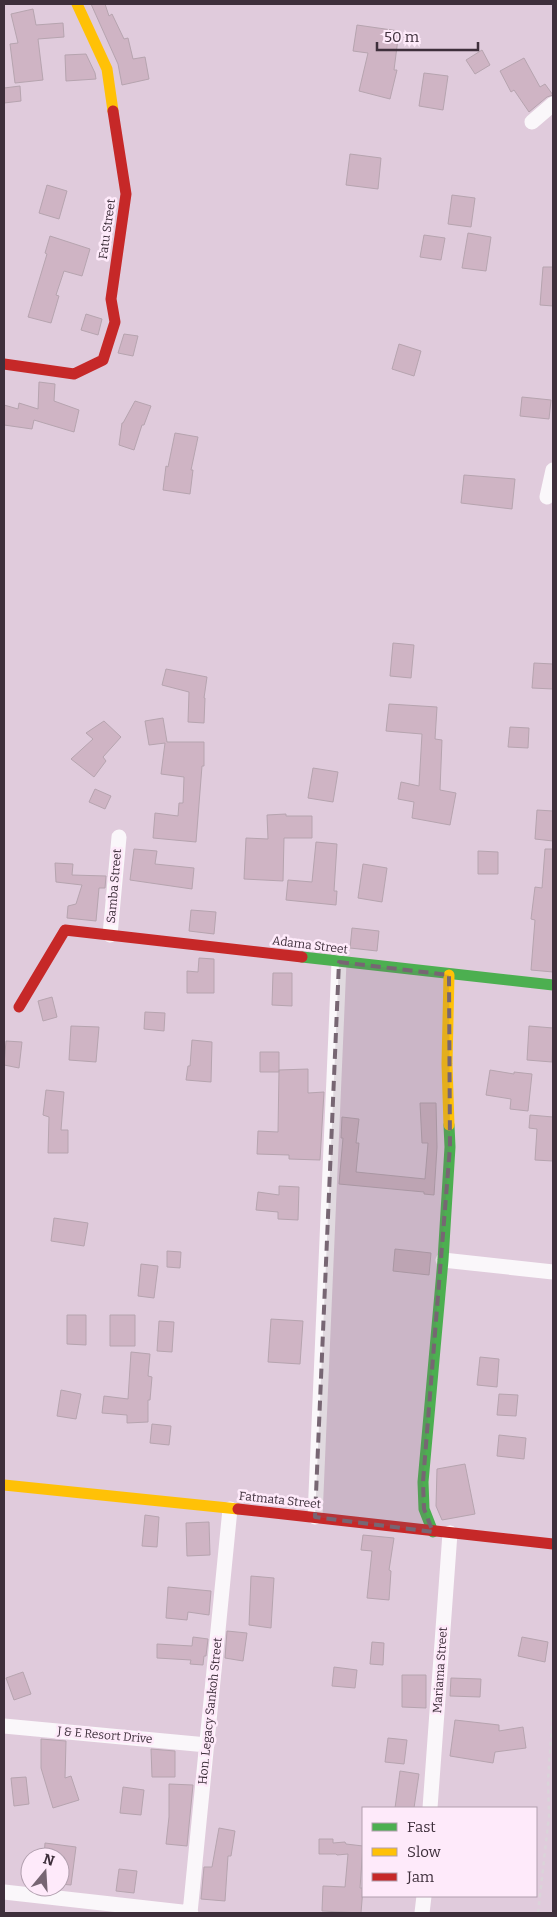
<svg xmlns="http://www.w3.org/2000/svg" width="557" height="1917" font-family="Bitter,serif">
<rect width="100%" height="100%" fill="#e0cbdc"/>
<path fill="#cfb4c4" stroke="#b6a4af" d="M91 4H105L109 16 112 14 124 39 128 38 133 59 145 57 149 79 122 85 118 64Z
M33 9 36 25 63 23 64 37 38 39 43 80 15 83 10 44 18 43 11 14Z
M357 25 399 31 394 70H397L390 99 359 91 368 53 353 51Z
M482 50 490 65 475 74 466 60Z
M86 54 95 73 96 79 66 81 65 55Z
M524 58 540 87 545 84 553 95 547 97 529 112 514 90 511 92 500 71Z
M424 73 448 76 443 110 419 106Z
M20 86 21 101 4 103V88Z
M350 154 381 158 378 189 346 185Z
M47 185 67 191 59 219 39 213Z
M452 195 475 198 471 227 448 224Z
M468 233 491 237 486 271 462 268Z
M424 235 445 238 441 260 420 257Z
M50 236 90 249 82 276 64 271 56 295 59 296 51 323 28 317 47 254 45 253Z
M543 267H553V306L540 305Z
M86 314 102 319 98 335 81 330Z
M124 334 138 336 133 356 118 353Z
M399 344 421 351 414 376 392 369Z
M39 382 55 384 54 401 79 410 74 432 34 420 32 429 4 425V405L18 409 19 403 38 409Z
M522 397 551 400 549 419 520 416Z
M135 401 151 406 144 425H142L134 450 119 445 122 423H123Z
M175 433 198 437 191 470H193L190 494 163 490 166 466 168 467Z
M464 475 515 479 512 509 461 503Z
M393 643 414 645 411 678 390 676Z
M534 663 553 664V689L532 688Z
M166 669 207 677 204 698H205L204 723 188 722 189 692 162 685Z
M389 704 437 707 435 739 442 740 440 790 456 793 450 825 412 818 414 802 398 799 401 782 419 786 422 734 386 731Z
M163 718 167 742H204V766H202L196 842 153 838 155 813 178 816 179 803H183L184 777 161 774 165 743 149 745 145 721Z
M104 721 121 737 103 757 106 761 94 777 71 759 93 739 86 733Z
M510 727 529 728 528 748 508 747Z
M313 768 338 772 333 802 308 798Z
M95 789 111 796 105 809 89 802Z
M537 810 553 811V841L535 839Z
M286 814V816H312V838H284L283 881 244 879 246 838 268 839 267 815Z
M316 842 337 844 334 891H337L336 905 286 900 288 880 312 882Z
M134 849 157 851 155 864 194 868 192 889 130 880Z
M545 849H553V972L531 970 535 920 531 919 535 887 542 888Z
M478 851 498 852V874H478Z
M55 863 73 864 72 875 106 876 105 888H99L96 921 67 918 68 906 76 904 82 885 56 882Z
M363 864 387 868 382 902 358 898Z
M191 910 216 912 214 934 189 931Z
M352 928 379 931 377 951 350 948Z
M199 958 214 959V993H187V971L198 972Z
M273 973H292V1006L272 1005Z
M52 997 57 1017 43 1021 38 1001Z
M145 1012 165 1013 164 1031 144 1029Z
M71 1026 99 1027 96 1062 69 1060Z
M529 1026 553 1028 552 1062 527 1060Z
M192 1040 212 1042 211 1082 186 1080 188 1066H190Z
M6 1041 22 1042 19 1068 4 1065Z
M260 1052H279V1072H260Z
M308 1069V1093L324 1092 320 1160 289 1159V1155L257 1154 258 1131 278 1132 279 1070Z
M490 1070 514 1074V1072L532 1074 528 1111 510 1109 511 1099 486 1095Z
M46 1090 64 1092 61 1130H68V1153H48L49 1117 43 1115Z
M420 1103H436L437 1147 434 1195 424 1194V1192L339 1184 343 1138H341L342 1117 359 1119 356 1143H359L356 1172 425 1179 428 1143H422Z
M530 1115 553 1117V1161L535 1160 537 1129 529 1128Z
M279 1186 299 1187 298 1220 278 1219V1212L256 1210 258 1192 279 1195Z
M54 1218 88 1223 84 1246 51 1241Z
M395 1249 431 1253 429 1275 393 1271Z
M167 1251 181 1252 180 1268 167 1267Z
M141 1264 158 1266 154 1298 138 1296Z
M67 1315H86V1345L67 1344Z
M110 1315H135V1346H110Z
M271 1319 303 1321 300 1364 268 1362Z
M159 1321 174 1322 172 1352 157 1351Z
M131 1352 150 1354 148 1376 152 1377 150 1400H148V1422L127 1423V1415L102 1413 104 1396 128 1399Z
M480 1357 499 1359 497 1387 477 1385Z
M61 1390 81 1394 76 1419 57 1416Z
M499 1394 518 1395 516 1416 497 1415Z
M152 1424 171 1426 169 1445 150 1443Z
M499 1435 526 1438 524 1459 497 1456Z
M465 1464 475 1514 442 1520 436 1506 437 1469Z
M145 1515 159 1517 157 1547 142 1546Z
M209 1522 210 1555 187 1556 186 1523Z
M363 1535 394 1538 389 1570 391 1571 389 1600 367 1598 372 1551 361 1550Z
M251 1576 274 1578 271 1628 249 1625Z
M168 1587 211 1591 209 1615 188 1612 187 1620 166 1618Z
M227 1631 247 1633 243 1661 225 1658Z
M193 1637 208 1639 206 1656H204L203 1665 190 1664 191 1660 157 1658V1644L192 1646Z
M522 1637 548 1642 545 1662 518 1656Z
M372 1642 384 1643 383 1665 370 1664Z
M334 1667 357 1670 355 1688 332 1686Z
M23 1672 31 1694 14 1700 6 1678Z
M402 1675H426V1708L402 1707Z
M451 1678 481 1679 480 1697 450 1696Z
M455 1720 499 1725V1731L523 1727 526 1748 495 1752 493 1763 450 1756Z
M388 1738 407 1740 404 1764 385 1762Z
M41 1739 66 1741 65 1778 71 1776 79 1800 53 1808 41 1768Z
M151 1749 175 1751V1777H152Z
M400 1771 419 1774 414 1808H395Z
M26 1777 29 1804 14 1806 11 1778Z
M169 1784 193 1785 187 1846 166 1844 169 1817Z
M123 1787 144 1790 141 1815 120 1813Z
M219 1828 235 1831 231 1856H228L225 1901 201 1899 204 1867H212Z
M319 1839H333V1843L345 1842 346 1844 363 1846 360 1888H363L361 1913 322 1911 323 1886 345 1887 348 1854 337 1855 336 1854H319Z
M45 1843 76 1847 71 1885 60 1884V1857H44Z
M119 1869 137 1871 134 1893 116 1891Z"/>
<g fill="none" stroke-linecap="round" stroke-linejoin="round">
<path stroke="#dad4d9" stroke-width="2.5" stroke-dasharray="4 4" stroke-linecap="butt" d="M538 1913 549 1816 548 1780 553 1711"/>
<path stroke="#faf7fa" stroke-width="15" d="M532 122 553 104
M547 497 553 470
M110 935 119 837
M443 1260 553 1272
M315 1517 339 962
M4 1726 207 1745
M430 1808 450 1533
M4 1892 191 1913
M190 1913 230 1509
M422 1913 424 1896"/>
<path stroke="#4caf50" stroke-width="11" d="M302 957 553 985
M433 1532 424 1509 423 1482 443 1260 450 1147 449 1125"/>
<path stroke="#ffc107" stroke-width="11" d="M77 4 107 69 113 111
M449 975 447 1064 449 1125
M4 1485 238 1509"/>
<path stroke="#c62828" stroke-width="11" d="M4 364 74 374 103 360 115 322 111 299 126 194 113 111
M19 1007 65 930 302 957
M238 1509 553 1544"/>
</g>
<path fill="#776673" fill-opacity="0.2" stroke="#776673" stroke-width="4" stroke-dasharray="10 6" stroke-linejoin="round" d="M339 962 449 975 450 1147 423 1482 424 1509 433 1532 315 1517Z"/>
<g text-anchor="middle" stroke-width="5" stroke-linejoin="round" paint-order="stroke">
<g font-size="12" fill="#3e2f3b" stroke="#feeafa">
<text transform="translate(107 229) rotate(-82)" y="4">Fatu Street</text>
<text transform="translate(114 886) rotate(-85)" y="4">Samba Street</text>
<text transform="translate(310 945) rotate(7)" y="4">Adama Street</text>
<text transform="translate(280 1500) rotate(6)" y="4">Fatmata Street</text>
<text transform="translate(440 1670) rotate(-86)" y="4">Mariama Street</text>
<text transform="translate(210 1711) rotate(-84)" y="4">Hon. Legacy Sankoh Street</text>
<text transform="translate(105 1735) rotate(5)" y="4">J &amp; E Resort Drive</text>
</g>
</g>
<rect width="557" height="1917" fill="none" stroke="#3e2f3b" stroke-width="10"/>
<rect x="362" y="1807" width="175" height="90" fill="#feeafa" stroke="#b19fae"/>
<rect x="372" y="1823" width="25" height="8" fill="#4caf50" stroke="#b19fae"/>
<text x="407" y="1832" font-size="15" fill="#3e2f3b">Fast</text>
<rect x="372" y="1848" width="25" height="8" fill="#ffc107" stroke="#b19fae"/>
<text x="407" y="1857" font-size="15" fill="#3e2f3b">Slow</text>
<rect x="372" y="1873" width="25" height="8" fill="#c62828" stroke="#b19fae"/>
<text x="407" y="1882" font-size="15" fill="#3e2f3b">Jam</text>
<g transform="translate(45 1872) rotate(18)"><circle r="24" fill="#feeafa" stroke="#b19fae"/>
<path d="M0-4L9 19L0 12L-9 19Z" fill="#776673"/>
<text y="-8" font-size="14" font-weight="bold" text-anchor="middle" fill="#3e2f3b">N</text>
</g>
<path d="M377 42v8h101v-8" fill="none" stroke="#3e2f3b" stroke-width="2.5"/>
<text x="384" y="42" font-size="15" fill="#3e2f3b" stroke="#feeafa" stroke-width="4" paint-order="stroke">50 m</text>
</svg>
